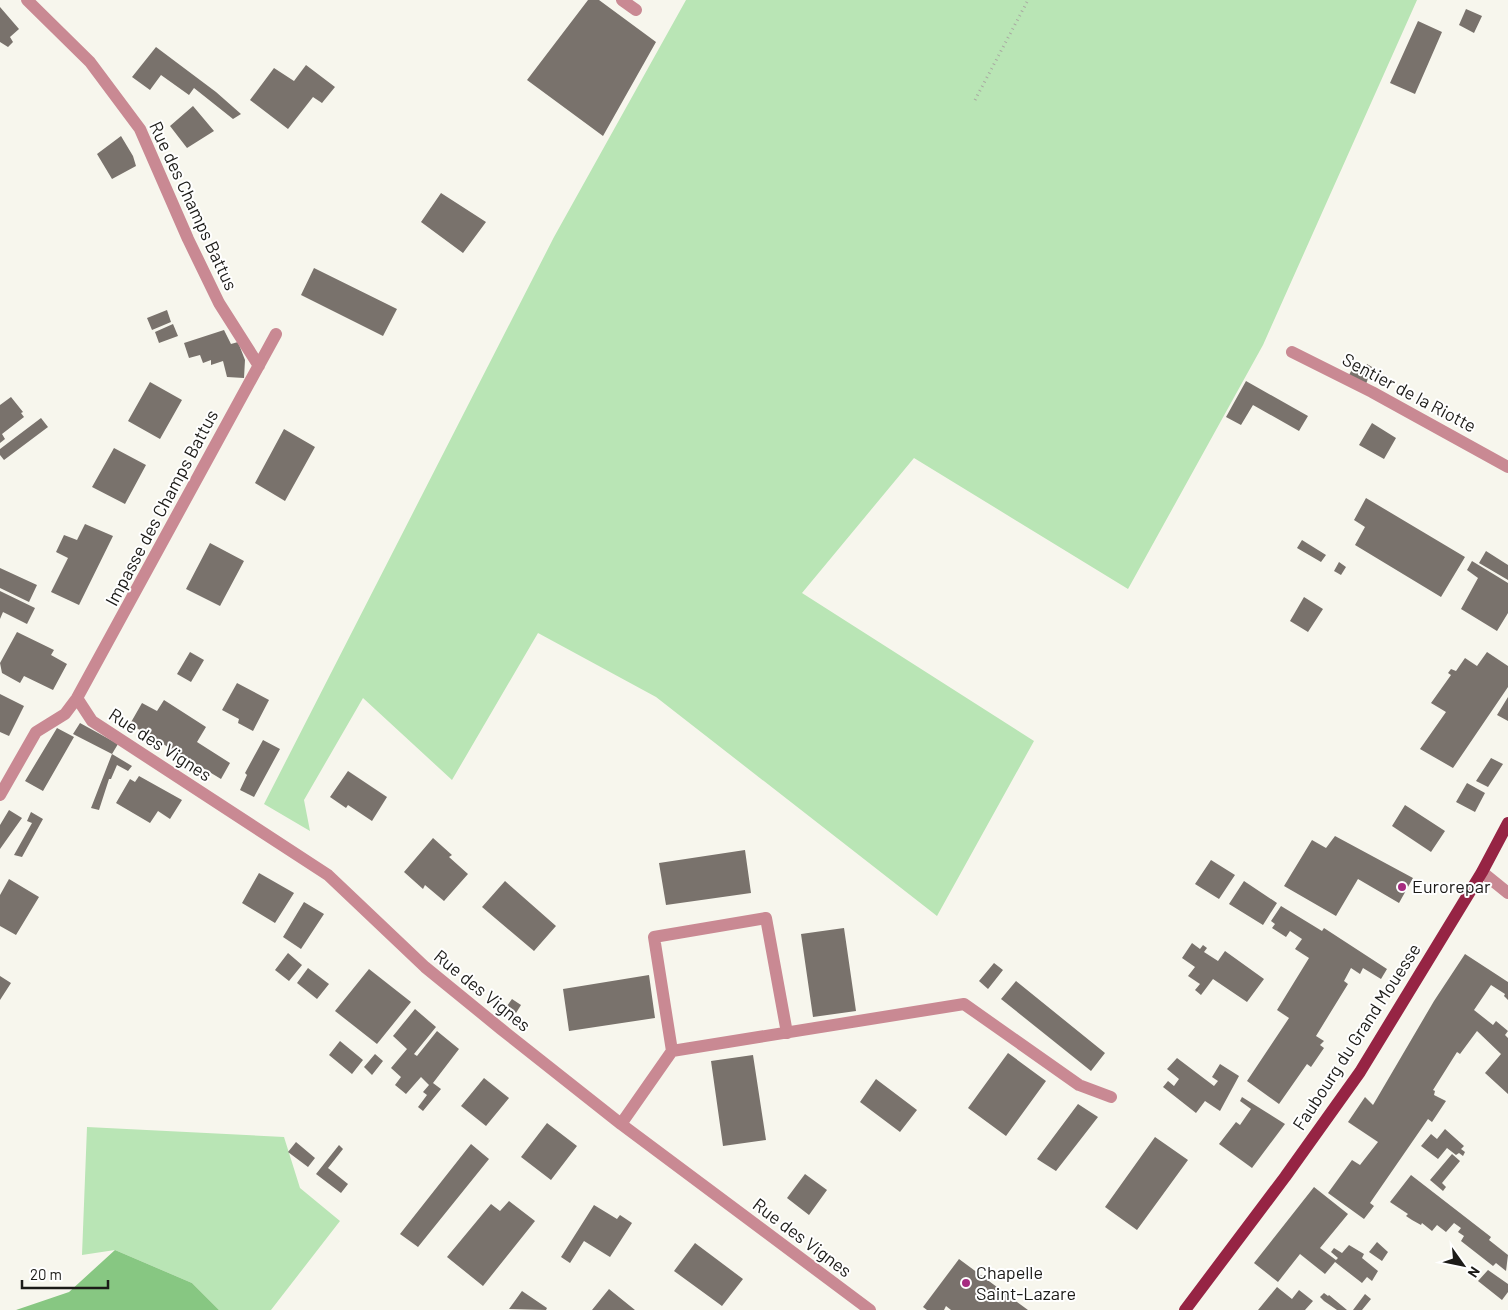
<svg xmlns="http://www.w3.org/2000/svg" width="1508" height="1310" font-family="Barlow,sans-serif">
<rect width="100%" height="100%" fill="#f7f6ed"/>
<path fill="#b9e5b5" d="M686 0H1417L1263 345 1128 589 914 458 802 593 1034 741 937 916 656 697 538 633 452 780 363 698 304 800 310 831 264 804 554 237Z
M87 1127 284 1137 300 1188 340 1221 271 1310H219L192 1283 115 1250 82 1255Z"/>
<path fill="#87c782" d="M115 1250 192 1283 219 1310H16L69 1292Z"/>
<path fill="#79726c" d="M588 0H599L656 42 603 136 527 80Z
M0 7 19 29 10 37 13 42 8 47 0 42Z
M1466 9 1482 16 1474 33 1459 25Z
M1418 21 1442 32 1415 94 1390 83Z
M156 47 216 92 241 114 233 119 194 88 189 95 161 75 150 90 132 77Z
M306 65 335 87 322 103 313 97 288 129 250 100 274 68 294 81Z
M193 106 214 131 187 148 170 126Z
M121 136 133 156 136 166 112 179 97 154Z
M441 193 486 222 463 253 421 222Z
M314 268 397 309 383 336 301 295Z
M167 310 171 322 152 330 147 318Z
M173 324 178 336 159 343 155 332Z
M224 330 231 344 238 342 245 360 244 378 227 377 223 361 211 365V360L203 363 200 355 189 358 184 343Z
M1355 364 1366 369 1367 364 1372 367 1366 384 1349 375Z
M1246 381 1308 416 1299 431 1253 405 1241 425 1226 417Z
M150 382 182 400 160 439 128 421Z
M11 397 23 412 21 413 24 417 2 434 5 439 0 443V405Z
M41 418 48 427 4 460 0 455V449Z
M1372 423 1396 438 1384 459 1359 445Z
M284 429 315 447 285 501 255 483Z
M114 448 146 465 125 504 92 487Z
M1366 498 1465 557 1441 597 1355 545 1365 527 1354 520Z
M85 524 113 536 79 605 51 592 68 558 56 552 64 535 77 540Z
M1302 540 1326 555 1321 562 1297 548Z
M210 543 244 561 220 606 186 589Z
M1486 551 1508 565V580L1479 563Z
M1472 561 1508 583V613L1497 631 1461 609 1478 578 1467 570Z
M1339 562 1346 567 1341 575 1334 571Z
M0 568 37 585 29 602 0 588Z
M0 591 35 608 27 624 3 612 0 619Z
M1304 597 1323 609 1308 632 1290 621Z
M17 632 54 650 51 655 67 664 53 690 24 676 20 683 2 673 0 663Z
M190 652 204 660 191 682 177 674Z
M1487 652 1508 666V687L1453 768 1420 749 1446 712 1431 703 1451 675 1448 673 1451 669 1456 671 1465 658 1477 666Z
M237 683 269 700 253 731 238 723 239 719 222 710Z
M0 694 24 706 9 736 0 732Z
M1508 697V721L1497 715Z
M164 700 206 727 197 742 230 763 221 779 130 724 142 703 157 711Z
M80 723 118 744 112 754 73 734Z
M57 728 74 737 43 791 25 781Z
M263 740 280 749 254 797 240 790 247 775 245 773Z
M112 754 132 766 128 771 117 765 111 779H109L99 810 91 808Z
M1491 758 1503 764 1488 787 1476 781Z
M348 771 387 797 372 821 348 805 346 808 330 797Z
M139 776 182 800 170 819 158 811 150 823 116 803 130 779 135 782Z
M1467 783 1485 793 1475 812 1456 802Z
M1405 805 1445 831 1431 852 1392 826Z
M9 810 22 818 0 849V825Z
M31 812 43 819 22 857 14 855 32 823 27 821Z
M1335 836 1413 878 1399 903 1358 879 1336 916 1284 886 1312 840 1326 848Z
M433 838 452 855 449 857 468 874 444 901 425 885 423 889 404 872Z
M745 850 751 893 666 905 659 863Z
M1211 860 1235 875 1219 899 1195 884Z
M259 873 294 893 275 923 242 903Z
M9 879 39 897 16 935 0 926V895Z
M505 881 556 926 534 951 482 907Z
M1244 881 1277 903 1263 925 1229 904Z
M304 902 324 914 301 949 283 937Z
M1281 906 1322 931 1324 928 1387 969 1381 979 1363 968 1360 974 1351 968 1344 981 1348 984 1316 1036 1324 1041 1320 1045 1324 1048 1311 1067 1307 1064 1279 1104 1247 1081 1289 1018 1277 1010 1309 958 1295 949 1302 939 1290 931 1286 937 1272 928 1275 924 1271 921Z
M844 928 856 1011 813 1017 801 934Z
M1192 943 1200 949 1203 945 1207 948 1204 952 1218 961 1225 951 1264 979 1247 1002 1213 979 1201 995 1195 990 1200 984 1188 976 1195 967 1182 958Z
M288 953 302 965 289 981 275 970Z
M1465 954 1508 982V1000L1504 996 1505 994 1491 985 1474 1010 1493 1025 1496 1021 1508 1031 1505 1035 1508 1038V1094L1485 1073 1501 1054 1477 1031 1460 1054 1457 1052 1433 1090 1435 1091 1434 1095 1446 1101 1432 1122 1428 1119 1370 1203 1374 1206 1364 1219 1328 1193 1352 1160 1360 1165 1378 1142 1348 1122 1365 1097 1373 1105 1434 1001Z
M994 963 1003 970 988 989 979 981Z
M308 968 329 984 317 999 297 983Z
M369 969 411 1002 377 1044 335 1011Z
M649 975 655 1018 569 1031 563 989Z
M0 976 11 983 0 1000Z
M1016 981 1105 1053 1091 1071 1001 999Z
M512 999 521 1005 516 1013 507 1006Z
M415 1009 436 1027 414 1054 417 1056 437 1031 459 1049 433 1083 441 1089 423 1111 418 1107 427 1095 423 1092 429 1085 421 1077 406 1094 395 1085 401 1077 391 1068 407 1049 393 1036Z
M340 1041 363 1060 352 1074 329 1055Z
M1008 1053 1046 1081 1006 1136 968 1108Z
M375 1054 383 1061 372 1075 364 1067Z
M753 1055 766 1140 723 1146 711 1061Z
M1177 1058 1214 1086 1218 1081 1212 1077 1220 1064 1239 1076 1220 1111 1205 1101 1196 1113 1163 1087 1168 1081 1174 1086 1179 1079 1167 1069Z
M484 1078 509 1098 486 1126 461 1106Z
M876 1079 917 1110 900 1132 860 1102Z
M1242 1097 1285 1124 1252 1168 1219 1144 1236 1122 1240 1125 1251 1109 1240 1101Z
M1078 1104 1098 1117 1056 1171 1037 1159Z
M547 1123 577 1146 551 1180 521 1157Z
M1445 1129 1464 1146 1461 1149 1465 1152 1463 1156 1459 1153 1456 1155 1447 1148 1438 1159 1421 1146 1431 1134 1437 1139Z
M1155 1137 1188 1160 1137 1230 1105 1207Z
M296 1142 315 1158 308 1167 288 1152Z
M471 1144 489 1159 418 1247 400 1234Z
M339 1145 343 1149 328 1168 348 1184 341 1193 316 1174Z
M1452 1154 1460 1161 1442 1183 1446 1187 1443 1191 1430 1180Z
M805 1174 827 1190 809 1215 787 1198Z
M1411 1175 1491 1237 1489 1240 1508 1255 1506 1271 1496 1263 1493 1266 1461 1241 1464 1236 1458 1232 1461 1228 1454 1223 1446 1232 1437 1225 1432 1231 1422 1223 1421 1225 1412 1220 1406 1216 1408 1214 1390 1202Z
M1314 1187 1348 1214 1320 1248 1336 1260 1338 1258 1331 1252 1334 1248 1342 1253 1349 1245 1364 1254 1362 1258 1378 1271 1372 1281 1367 1277 1362 1283 1335 1262 1325 1274 1300 1254 1278 1282 1254 1263Z
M509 1201 535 1221 483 1286 447 1257 491 1204 500 1211Z
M594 1205 617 1219 620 1215 632 1223 610 1257 584 1241 570 1263 561 1257Z
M1377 1242 1388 1252 1382 1261 1369 1252Z
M695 1243 743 1279 722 1306 674 1271Z
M959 1259 1028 1310H951L946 1306 944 1310H927L923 1307Z
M1488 1270 1508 1284V1292L1502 1300 1478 1281Z
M1277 1287 1292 1299 1299 1290 1313 1301 1305 1310H1258Z
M609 1289 635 1310H592Z
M522 1291 547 1308 546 1310 509 1309Z
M1324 1293 1328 1296 1329 1295 1347 1310H1337L1324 1301 1320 1297Z
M1365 1294 1371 1299 1362 1310H1353Z"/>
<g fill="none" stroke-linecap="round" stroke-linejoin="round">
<path stroke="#a8a7a1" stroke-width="3" stroke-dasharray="1 4" stroke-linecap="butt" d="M975 100 1028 0"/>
<path stroke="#c98993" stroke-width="12" d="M27 0 90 62 140 129 188 239 219 303 259 366
M622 0 636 10
M1292 352 1372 392 1508 467
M77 698 92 721 328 875 425 967 501 1029 621 1124 870 1310
M0 795 36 732 65 714 77 698 276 334
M1482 872 1508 893
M787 1033 766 918 654 937 672 1051 964 1004 1079 1085 1111 1097
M621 1124 672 1051"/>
<path stroke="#962444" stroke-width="12" d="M1185 1310 1285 1177 1360 1072 1482 872 1508 823"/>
</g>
<g fill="#a62c80" stroke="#fff" stroke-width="2">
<circle cx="1402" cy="887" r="5"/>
<circle cx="966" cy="1283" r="5"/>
</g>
<g text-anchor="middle" stroke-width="4" stroke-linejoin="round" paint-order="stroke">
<g font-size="18" fill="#1c1b18" stroke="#fff">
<text transform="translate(193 206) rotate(65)" y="6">Rue des Champs Battus</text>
<text transform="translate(1409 393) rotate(28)" y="6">Sentier de la Riotte</text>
<text transform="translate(162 508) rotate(-62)" y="6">Impasse des Champs Battus</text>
<text transform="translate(160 745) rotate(33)" y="6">Rue des Vignes</text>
<text transform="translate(482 991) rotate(39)" y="6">Rue des Vignes</text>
<text transform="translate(1357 1037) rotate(-57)" y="6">Faubourg du Grand Mouesse</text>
<text transform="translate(802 1238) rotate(37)" y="6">Rue des Vignes</text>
</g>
<g font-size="18" fill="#1c1b18" stroke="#fff" text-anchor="start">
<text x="1412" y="893">Eurorepar</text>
<text x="976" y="1279">Chapelle<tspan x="976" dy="21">Saint-Lazare</tspan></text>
</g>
</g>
<g transform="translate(1463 1265) rotate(123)" stroke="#ffffff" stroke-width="4" paint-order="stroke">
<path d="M0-4L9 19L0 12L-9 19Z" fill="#1c1b18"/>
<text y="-8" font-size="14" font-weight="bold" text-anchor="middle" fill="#1c1b18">N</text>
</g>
<path d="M22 1280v8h86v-8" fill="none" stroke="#1c1b18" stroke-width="2.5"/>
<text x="30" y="1280" font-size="15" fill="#1c1b18" stroke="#ffffff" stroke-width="4" paint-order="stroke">20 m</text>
</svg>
